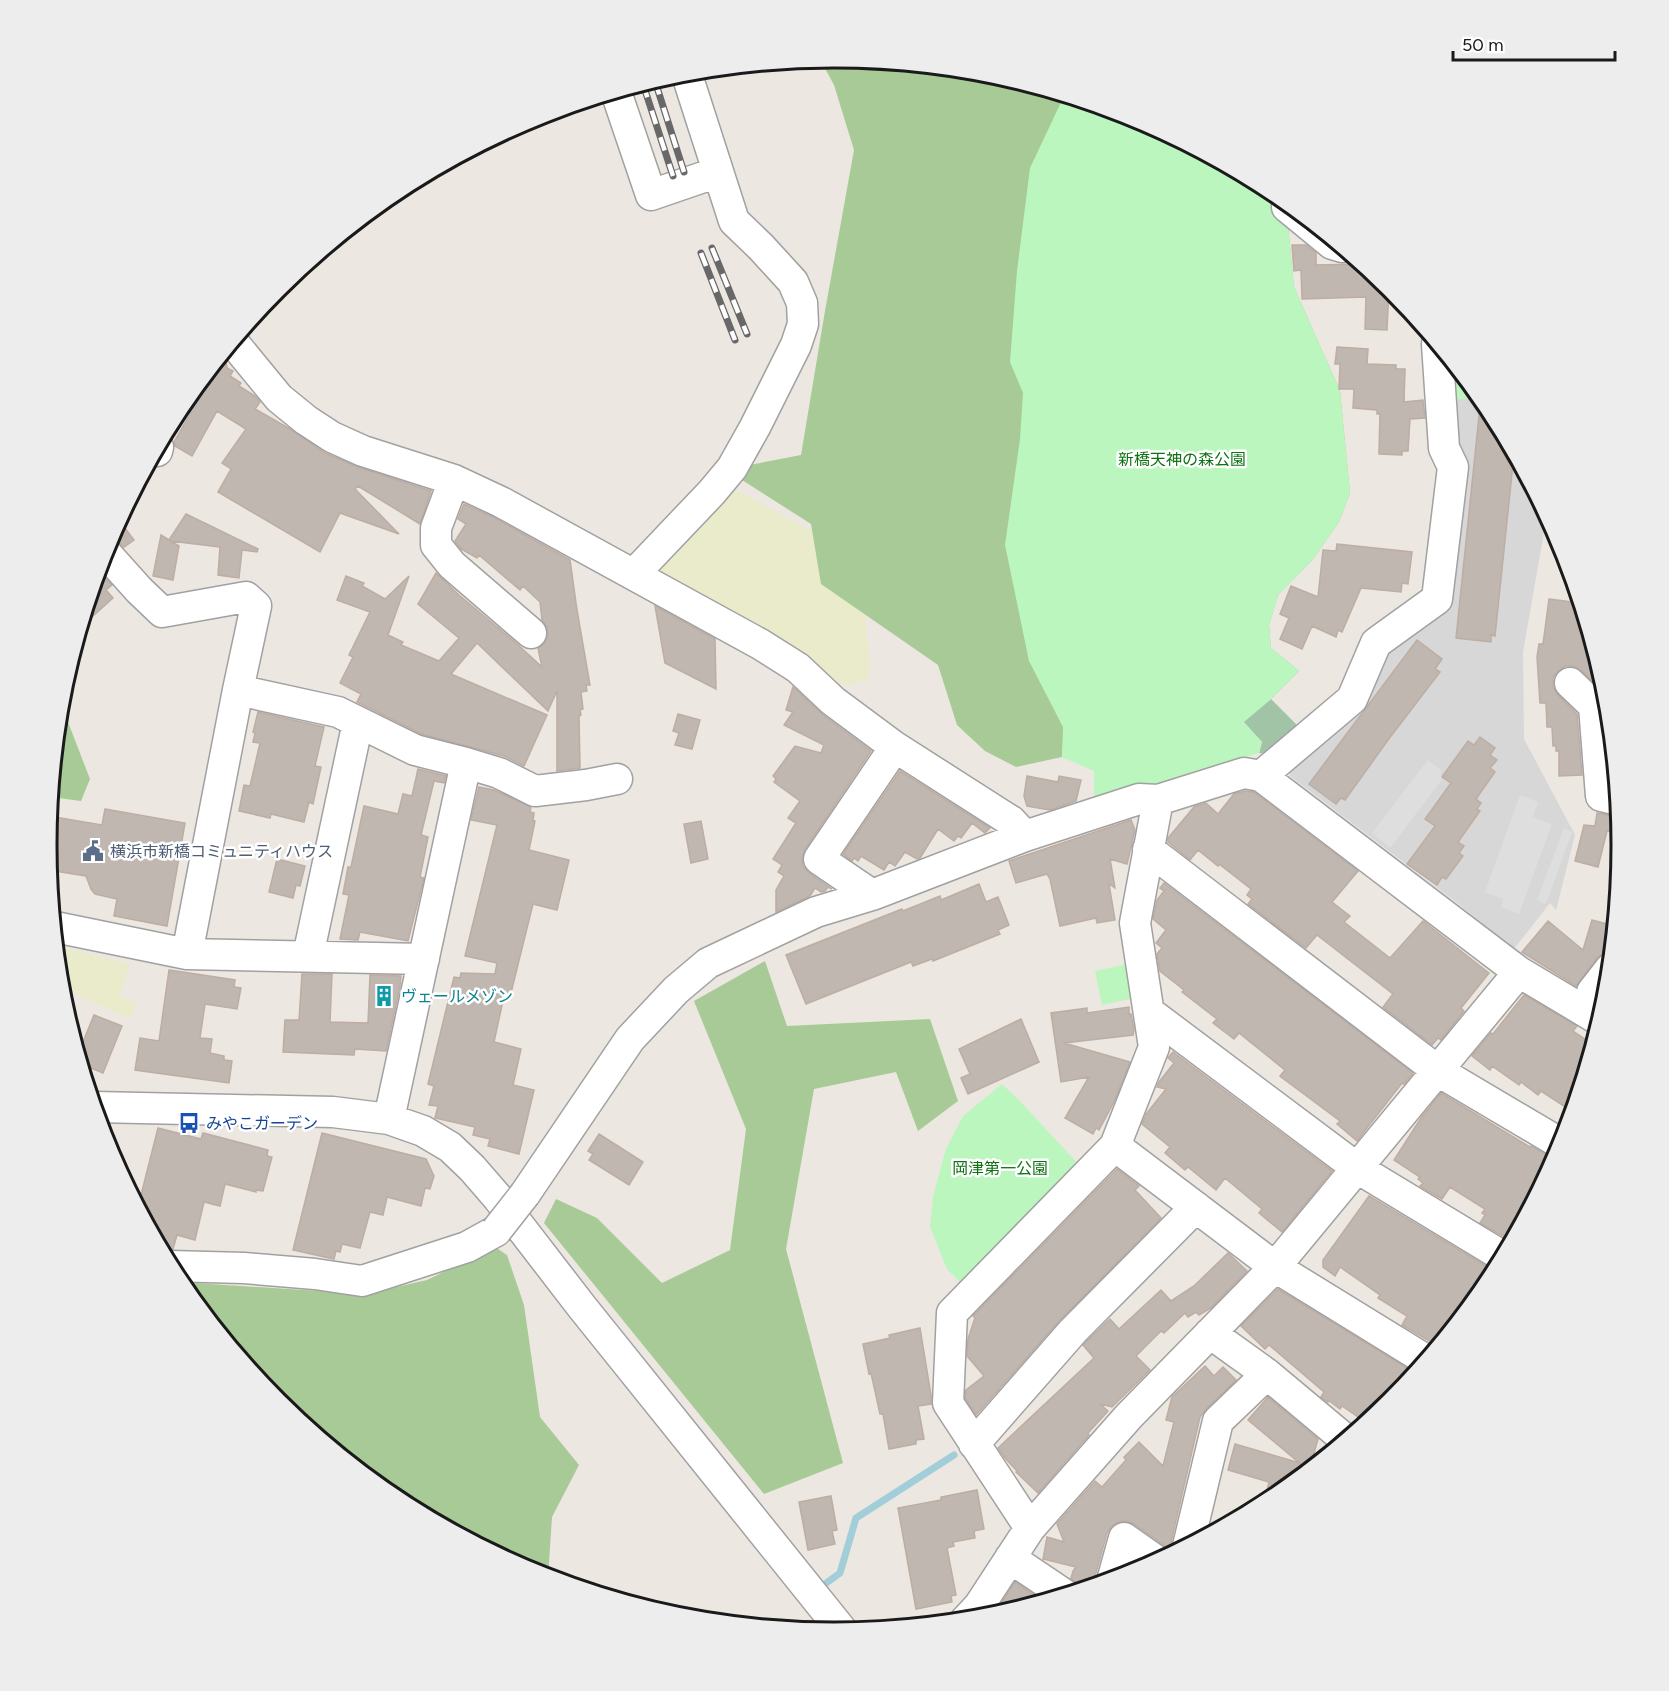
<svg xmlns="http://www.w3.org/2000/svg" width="1669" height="1691" font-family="Figtree,'Noto Sans JP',sans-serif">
<rect width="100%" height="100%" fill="#ece7e0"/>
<path fill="#d8d7d7" d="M1481 397 1490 408 1547 515 1523 652 1524 739 1575 835 1556 910 1550 903 1514 949 1456 902 1290 776V766L1383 651 1421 623 1452 442 1450 400Z"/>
<path fill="#eaebcb" d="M728 485 813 532 821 584 865 614 870 665 867 680 847 686 840 684 805 660 648 570Z
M57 946 129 964 120 996 136 1003 131 1019 60 987Z"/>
<path fill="#a7ca96" d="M835 58 989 73 1120 113 1128 120 1152 126 1273 190 1287 215 1294 287 1340 391 1350 493 1339 522 1313 559 1278 595 1269 625 1271 648 1299 671 1271 699 1064 727 1062 757 1016 767 985 751 957 725 938 665 821 584 811 524 739 478 744 466 801 455 825 311 854 150 834 85 820 59Z
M61 704 90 779 81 801 51 797Z
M765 961 787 1026 930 1019 958 1101 918 1131 896 1072 814 1089 786 1249 843 1463 764 1494 544 1223 556 1199 597 1218 662 1283 730 1250 746 1129 694 1001Z
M495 1247 507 1255 524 1305 540 1417 579 1465 552 1517 548 1578 533 1573 396 1500 277 1402 179 1282 366 1294 427 1280Z"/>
<path fill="#a2c4a6" d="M1271 699 1300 728 1271 754 1259 753 1262 742 1243 722Z"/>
<path fill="#bcf6bf" d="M1064 96 1120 113 1128 120 1152 126 1273 190 1285 200 1287 215 1294 287 1340 391 1350 493 1339 522 1313 559 1278 595 1269 625 1271 648 1299 671 1271 699 1244 722 1262 742 1259 753 1094 804V771L1062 757 1063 727 1029 661 1005 545 1020 439 1023 393 1010 362 1017 271 1030 168Z
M1449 358 1481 397 1450 400Z
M1132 963 1139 997 1102 1005 1095 971Z
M1002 1084 1018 1099 1081 1167 964 1286 947 1269 930 1227 933 1196 946 1149 963 1116Z"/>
<path fill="#dedede" d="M1428 760 1442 771 1440 775 1443 778 1390 848 1372 833Z
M1520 795 1538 802 1533 817 1552 824 1519 914 1501 907 1503 899 1485 892Z
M1564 828 1572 832 1546 904 1537 900Z"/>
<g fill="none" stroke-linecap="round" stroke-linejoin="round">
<path stroke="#a1ced9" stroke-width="7" d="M825 1584 840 1573 856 1518 954 1455"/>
</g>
<path fill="#c0b7b0" stroke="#bdada3" stroke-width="1.5" d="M1292 245H1306L1316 253V265L1362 264 1389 286 1387 330 1365 329 1366 297 1302 299 1301 270 1294 271Z
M1337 347 1368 349 1367 364 1396 365V369H1405L1404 402 1423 400 1425 418 1410 419 1408 451H1402V455L1379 454 1380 414H1377V410L1353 408 1354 389H1339L1340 364H1335Z
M222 356 226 361 227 368 233 371 230 376 241 383 239 386 255 396 260 402 255 409 290 429 325 453 358 467 431 491 420 524 358 486 355 489 399 534 340 513 320 552 218 492 231 469 222 463 246 429 217 411 192 456 175 446 174 442 190 414 186 399Z
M1481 397 1490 408 1514 454 1495 636 1491 635V642L1456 638Z
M464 504 493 517 570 560 577 610 590 685H586L587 691 581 692 583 709 580 710 581 715 579 716 580 768 557 771V691L548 711 477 643 451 674 547 715 524 766 504 756 421 734 357 702 361 694 340 683 353 657 349 655 370 612 337 600 346 576 364 583 362 586 385 599 409 576 388 635 403 642 401 645 439 661 459 638 418 604 436 573 459 595 516 643 542 667 538 648 544 644 548 636 547 627 542 620 540 602 523 586 520 590 479 555 477 558 461 549 455 541 466 524 458 519Z
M186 514 258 549 257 552 242 550 239 578 218 575 220 547 170 541 179 546 173 580 153 576 161 535 169 540Z
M119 520 134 540 124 547 111 536Z
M1337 544 1412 552 1408 584 1402 583 1401 592 1361 588 1342 632 1338 630 1336 637 1312 626 1302 649 1280 639 1289 618 1280 614 1291 586 1318 597 1323 550 1336 551Z
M98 571 112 585 106 590 113 598 82 626Z
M1549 599 1580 603 1605 685 1596 684 1582 671 1574 666H1566L1558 671 1553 678V687L1558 695 1577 714 1582 775 1559 776V751H1556V746H1553L1552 727H1547L1546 703H1540L1537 657 1539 644H1543Z
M655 606 715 639 716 689 665 663Z
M1417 640 1442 659 1435 669 1440 672 1388 740 1345 800 1341 798 1336 804 1309 784Z
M793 687 823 715 871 751 805 849 802 857 803 866 809 873 832 889 828 887 825 891 821 892 815 888 810 896 776 912V890L784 876 778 872 782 865 773 859 796 823 788 818 800 801 774 782 776 779 773 776 795 746 821 753 824 745 784 725 793 712 786 710Z
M258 712 324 727 315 766 321 767 313 804 309 802 304 822 271 814 270 818 239 811 244 785 250 786 260 743 253 742 255 733 253 732Z
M678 714 700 720 692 749 675 745 679 733 673 731Z
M1480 737 1495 748 1490 755 1497 760 1490 768 1495 772 1476 799 1481 803 1477 809 1480 811 1458 842 1464 846 1459 853 1463 856 1446 879 1442 877 1437 885 1407 864 1435 826 1425 819 1451 783 1442 777 1468 741 1474 745Z
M418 769 446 776 444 783 434 781 421 835 428 837 420 877 424 878 408 941 360 932 358 940 340 939 349 895 343 894 348 867H351L364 806 398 814 403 794 412 796Z
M900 771 990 828 985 833 972 823 961 838 958 836 954 841 938 829 920 858 917 859 905 852 895 866 889 862 884 870 861 856 858 861 854 858 852 861 843 854Z
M1027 776 1058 782 1059 776 1081 780 1076 801 1050 810 1027 806 1024 796Z
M479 787 494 790 531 807 530 812 534 813 533 821H535L529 850 569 860 557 910 533 904 510 997 504 996 494 1042 521 1049 513 1085 534 1090 519 1154 488 1146 490 1139 473 1135 475 1127 435 1118 438 1106 429 1105 434 1086 428 1084 454 977 460 978 461 973 495 974 497 963 465 956 497 825 471 820Z
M1245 791 1254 792 1358 871 1332 902 1350 916 1344 922 1390 958 1423 921 1489 973 1461 1008 1464 1011 1441 1040 1438 1038 1432 1045 1383 1007 1393 994 1317 935 1306 948 1248 904 1252 899 1247 895 1251 889 1219 864 1218 866 1198 850 1190 860 1168 842V838L1194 807 1206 803 1218 814 1234 794Z
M105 809 185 823 167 926 114 916 117 899 95 894 91 889 86 876 49 870 46 845 49 816 102 825Z
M1597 813 1620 817 1621 834 1607 831 1598 867 1575 861 1584 825 1595 826Z
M1131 820 1135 830 1127 864 1110 859 1115 888 1109 884 1115 920 1097 923 1096 918 1060 926 1050 879 1047 874 1016 883 1009 861Z
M701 821 708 859 691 863 684 824Z
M277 859 305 866 300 886 296 885 293 898 269 892Z
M1164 883 1413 1073 1404 1084 1402 1083 1357 1141 1337 1124 1340 1121 1280 1076 1285 1070 1239 1033 1234 1039 1213 1023 1217 1019 1182 992 1184 990 1160 971 1157 954 1162 948 1156 943 1166 930 1153 919 1157 900 1164 891 1160 888Z
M979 884 986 902 998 897 1009 925 998 930 1000 934 933 961 932 959 913 966 911 962 806 1004 786 955 902 909 903 911 940 896 941 900Z
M1592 920 1615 926 1612 952 1604 953 1597 958 1576 986 1522 952 1548 921 1583 950Z
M169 970 235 980 234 987 241 988 237 1009 205 1004 200 1038 212 1039 210 1053 224 1056V1060L232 1061 229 1083 135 1070 140 1038 159 1041Z
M302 974H332L330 1022 368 1023 370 975 401 976 400 986 386 1051 355 1049 354 1055 283 1052 285 1020H299Z
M1524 995 1577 1026 1573 1031 1594 1045 1573 1112 1541 1091 1538 1095 1521 1082 1519 1085 1492 1066 1490 1070 1472 1056 1491 1033 1493 1034Z
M1129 1007V1014H1131L1134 1030 1133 1035 1064 1043 1130 1062 1114 1102 1099 1130 1096 1128 1093 1134 1065 1118 1089 1077 1061 1082 1051 1013 1087 1008V1013Z
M94 1015 122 1026 103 1073 81 1064 78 1054Z
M1021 1019 1039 1062 968 1094 961 1078 970 1074 959 1049Z
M1173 1052 1332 1171 1282 1232 1259 1213 1262 1209 1225 1178 1216 1190 1188 1167 1185 1170 1165 1153 1170 1147 1142 1124 1147 1113 1166 1089 1157 1087 1159 1082 1174 1063 1168 1058Z
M1441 1093 1530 1147 1531 1146 1555 1160 1530 1199 1533 1202 1518 1231 1511 1227 1505 1237 1480 1223 1485 1215 1482 1213 1485 1209 1450 1187 1442 1199 1420 1186 1423 1183 1418 1179 1420 1177 1394 1160 1421 1118Z
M158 1128 201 1139 203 1133 268 1150 267 1156 272 1157 263 1191 256 1190V1192L225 1184 220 1206 204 1202 195 1240 177 1235 173 1249 162 1251 138 1207Z
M322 1133 426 1159 434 1176 430 1189 425 1188 421 1206 387 1197 383 1215 370 1212 360 1248 342 1244 340 1252 336 1251 334 1259 293 1250Z
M599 1134 643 1162 629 1185 589 1160 593 1154 588 1151Z
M1117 1169 1139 1186 1135 1190 1161 1218 1060 1320 976 1415 965 1398 966 1390 984 1376 967 1356 968 1339 975 1318 973 1316Z
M1369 1196 1496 1272 1490 1284 1438 1346 1402 1325 1407 1316 1378 1298 1380 1295 1340 1267 1335 1276 1323 1267V1260Z
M1228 1253 1247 1271 1211 1308 1199 1315 1196 1312 1188 1317 1185 1313 1164 1333 1161 1331 1136 1356 1150 1370 1112 1407 1100 1404 1108 1411 1088 1433 1089 1435 1038 1493 1016 1472 1017 1471 1005 1458 998 1448 1094 1358 1083 1345 1110 1319 1119 1329 1161 1290 1171 1301 1194 1286Z
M1278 1289 1412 1371 1391 1403 1367 1423 1342 1406 1340 1409 1328 1400V1402L1321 1397 1324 1392 1269 1345 1265 1349 1241 1326Z
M920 1328 931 1395V1404L918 1406 924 1439 916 1440V1444L889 1449 883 1414H880L871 1373 869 1374 863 1344 890 1338 889 1335Z
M1205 1366 1214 1376 1223 1367 1236 1380 1206 1409 1200 1417 1171 1542 1173 1554 1168 1548 1134 1524 1126 1521 1118 1522 1111 1527 1107 1533 1095 1576 1096 1586 1081 1590 1080 1587 1071 1578 1073 1571 1076 1567 1043 1559 1047 1537 1064 1542 1057 1524 1095 1481 1102 1487 1126 1460 1124 1457 1139 1442 1163 1466 1174 1422 1166 1420 1172 1397Z
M1268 1397 1318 1439 1309 1471 1248 1420Z
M1235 1444 1300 1463 1295 1482 1272 1501 1263 1506 1269 1482 1228 1470Z
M977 1490 984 1529 974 1531 975 1538 953 1542 954 1546 947 1548 956 1595 951 1596 952 1602 916 1609 898 1508 941 1500V1497Z
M831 1496 837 1530 832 1531 835 1544 808 1550 799 1502Z
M1015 1582 1044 1602 992 1617 993 1615Z"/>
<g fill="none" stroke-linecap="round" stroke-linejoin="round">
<defs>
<path id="minor" d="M616 92 651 195 718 172
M1287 202V207L1332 244 1342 247
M233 342 279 398 306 420 332 437 363 451 454 480 501 502 760 644 798 668 833 701 895 747 1011 821 1025 836
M157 451 158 447
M454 480 436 528V545L452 565 531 633
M104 551 139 590 162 612 246 597 256 606 238 690 187 954
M634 574 712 492 732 468 755 427 796 345 803 324 802 303 793 282 761 247 734 221 686 72
M1570 683 1594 706
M238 690 338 712 415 750 466 763 389 1119
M1609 707 1594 706 1601 796 1618 800
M466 763 499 773 535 791 586 785 617 779
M1261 776 1352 699 1376 643 1437 599 1453 467 1444 448 1437 344
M1148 849 1438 1071 1563 1145
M872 895 819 859 895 747
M55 927 187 954 424 959
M308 956 358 722
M1592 992 1610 969
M1149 1012 1357 1168 1504 1257
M94 1107 333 1112 389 1119 423 1131 450 1147 472 1168 498 1198 582 1307 844 1633
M1115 1146 1275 1267 1426 1360
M525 1194 630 1039 676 990 708 963 816 912 872 895 1025 836 1139 799 1158 800 1244 773 1261 776 1519 972 1601 1021
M170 1266 244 1268 315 1274 362 1281 467 1247 496 1231
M1210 1333 1267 1374 1346 1440
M974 1444 1073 1331 1196 1207
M1030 1528 948 1403 952 1313 1115 1146 1154 1047 1135 923 1158 800
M1188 1546 1218 1421 1267 1374
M1010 1558 1065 1595
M1112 1581 1124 1538 1158 1562
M965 1621 979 1606 1030 1528 1129 1416 1275 1267 1519 972"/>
</defs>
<use href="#minor" stroke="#a1a1a1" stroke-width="33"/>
<use href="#minor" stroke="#fff" stroke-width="30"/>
<defs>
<path id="rail" d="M655 81 684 172
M643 84 673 176
M712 248 747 334
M701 253 735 340"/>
</defs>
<use href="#rail" stroke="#686868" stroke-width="7"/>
<use href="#rail" stroke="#fff" stroke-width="4.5" stroke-dasharray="14" stroke-linecap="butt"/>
<defs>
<path id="minor-bridge" d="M496 1231 525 1194"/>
</defs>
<use href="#minor-bridge" stroke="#a1a1a1" stroke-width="33" stroke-linecap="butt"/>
<use href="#minor-bridge" stroke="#fff" stroke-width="30"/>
</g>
<defs>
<symbol id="civic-bare" viewBox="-9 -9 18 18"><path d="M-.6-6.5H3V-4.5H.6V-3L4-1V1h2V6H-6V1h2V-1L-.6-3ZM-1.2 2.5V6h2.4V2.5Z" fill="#5c6f8a" stroke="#fff" stroke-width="2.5" paint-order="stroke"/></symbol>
<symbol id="building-bare" viewBox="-9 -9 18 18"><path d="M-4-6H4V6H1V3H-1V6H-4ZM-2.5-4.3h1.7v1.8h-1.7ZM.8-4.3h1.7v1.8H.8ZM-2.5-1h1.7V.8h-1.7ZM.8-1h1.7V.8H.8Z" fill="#0f9aa8" stroke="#fff" stroke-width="2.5" paint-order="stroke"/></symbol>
<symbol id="bus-bare" viewBox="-9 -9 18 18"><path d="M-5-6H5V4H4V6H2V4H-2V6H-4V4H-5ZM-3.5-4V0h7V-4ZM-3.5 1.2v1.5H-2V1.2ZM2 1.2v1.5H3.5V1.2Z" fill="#1a4fb4" stroke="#fff" stroke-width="2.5" paint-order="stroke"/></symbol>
</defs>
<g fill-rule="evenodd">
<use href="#civic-bare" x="78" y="836" width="30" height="30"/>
<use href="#building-bare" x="369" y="981" width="30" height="30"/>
<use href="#bus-bare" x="174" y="1108" width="30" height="30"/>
</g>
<g text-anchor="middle" stroke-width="5" stroke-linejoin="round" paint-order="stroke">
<g font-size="16" fill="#0f7213" stroke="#fff">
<text x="1182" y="465">新橋天神の森公園</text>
<text x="1000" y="1174">岡津第一公園</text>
</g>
<g font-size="16" fill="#4e5e75" stroke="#fff" text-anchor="start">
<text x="110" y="857">横浜市新橋コミュニティハウス</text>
</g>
<g font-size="16" fill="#0d838f" stroke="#fff" text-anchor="start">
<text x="401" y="1002">ヴェールメゾン</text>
</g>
<g font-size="16" fill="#164399" stroke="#fff" text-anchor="start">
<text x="206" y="1129">みやこガーデン</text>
</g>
</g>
<path d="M0 0H1669V1691H0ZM57 845a777 777 0 1 1 1554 0a777 777 0 1 1-1554 0Z" fill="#ededed" fill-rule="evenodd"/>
<path fill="none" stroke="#1a1a1a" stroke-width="3" d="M57 845a777 777 0 1 1 1554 0a777 777 0 1 1-1554 0Z"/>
<path d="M1453 51v9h162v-9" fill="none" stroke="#1a1a1a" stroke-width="3"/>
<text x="1462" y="51" font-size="18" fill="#1a1a1a" stroke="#ffffff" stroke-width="4.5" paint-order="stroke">50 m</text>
</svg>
